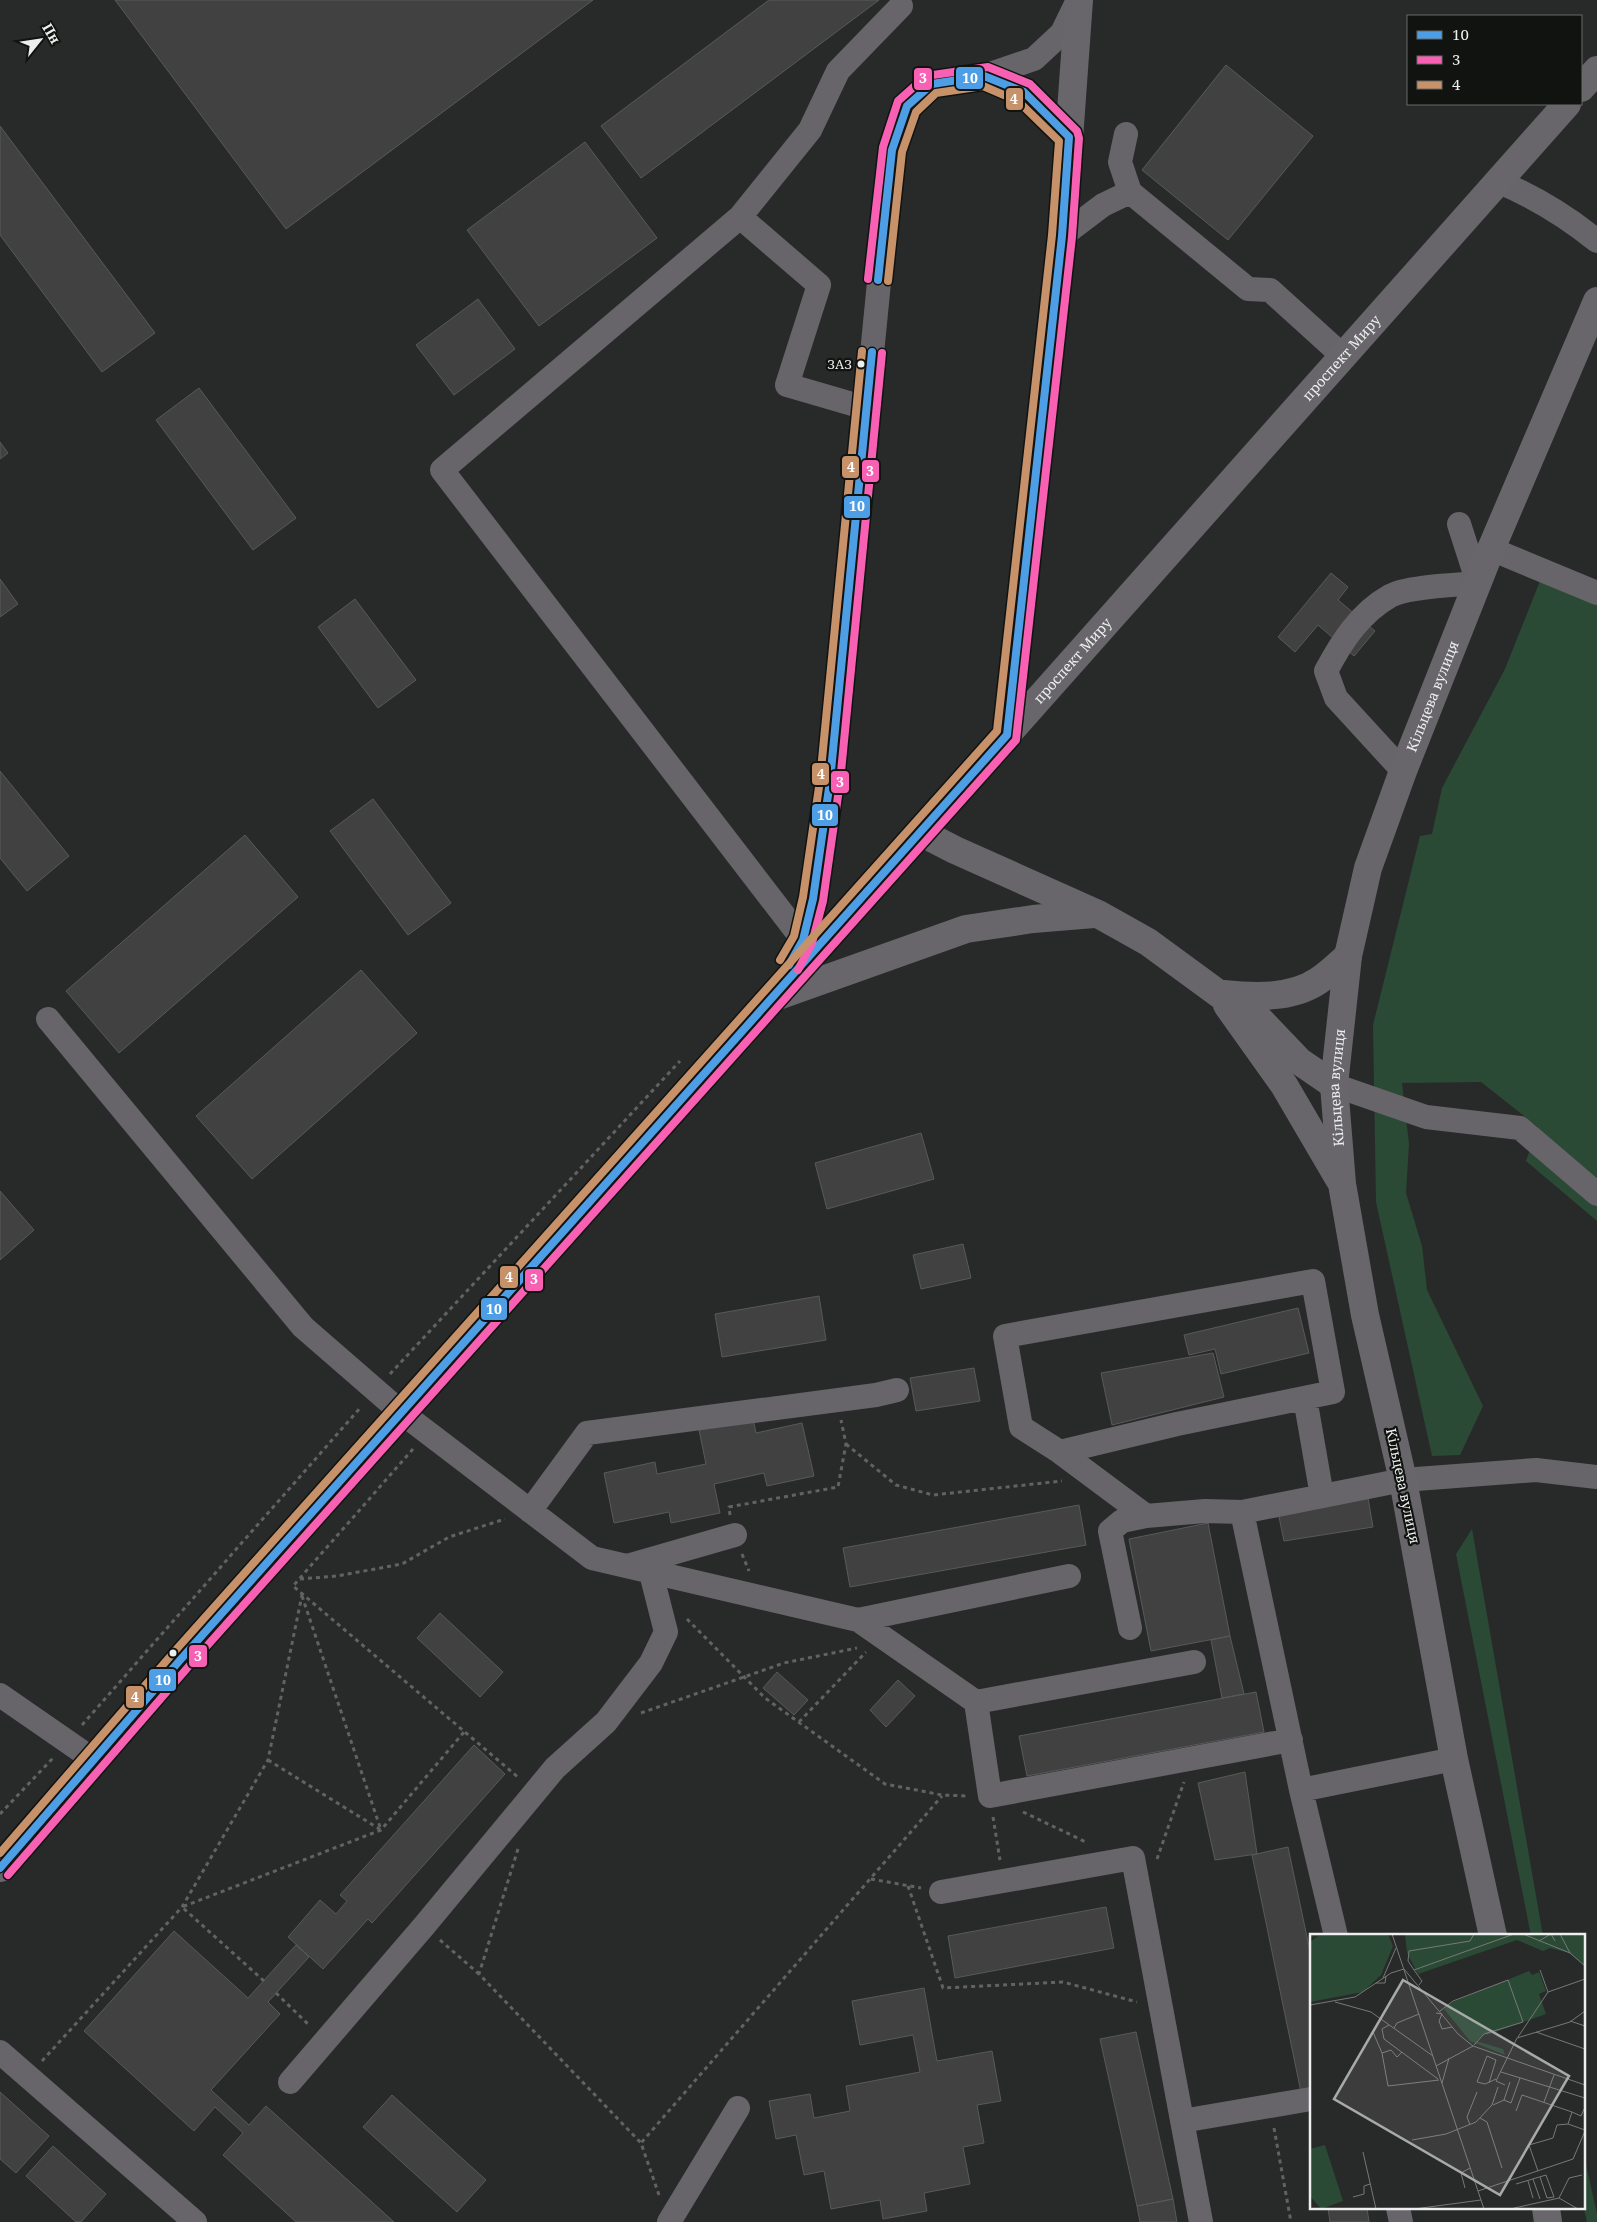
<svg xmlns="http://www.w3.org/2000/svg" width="1597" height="2222" font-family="'Noto Serif',serif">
<rect width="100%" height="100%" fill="#282a29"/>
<path fill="#2b4a35" d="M1540 581 1597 603V1221L1526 1161 1538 1127 1481 1082 1402 1083 1409 1144 1406 1193 1422 1246 1427 1290 1483 1406 1460 1455 1432 1456 1376 1202 1373 1025 1420 836 1432 834 1442 788 1505 669Z
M1472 1529 1543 1936H1531L1456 1554Z
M1583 2151 1597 2214V2222H1587L1583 2205Z"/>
<path fill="#404140" stroke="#585a59" d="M115 0H593L286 229Z
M769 0H879L641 178 601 126Z
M1226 65 1313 136 1228 240 1142 170Z
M0 126 155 333 102 372 0 235Z
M585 142 657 238 539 326 467 230Z
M478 299 515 349 454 395 416 345Z
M199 388 296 518 253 550 156 420Z
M0 442 8 453 0 459Z
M1331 573 1348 587 1338 600 1375 631 1354 656 1318 625 1295 652 1278 637Z
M0 579 18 604 0 617Z
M355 599 416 680 378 708 318 627Z
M0 771 69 856 27 891 0 858Z
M373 799 451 903 408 935 330 831Z
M245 835 298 897 119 1053 66 991Z
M361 970 417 1033 252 1179 196 1116Z
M921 1133 934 1179 827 1209 815 1163Z
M0 1191 34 1230 0 1260Z
M963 1244 971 1278 921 1289 913 1255Z
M819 1296 826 1340 722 1357 715 1314Z
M1298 1308 1309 1353 1221 1374 1215 1349 1189 1355 1184 1335Z
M1213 1353 1224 1397 1112 1425 1101 1373Z
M974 1368 980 1401 916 1411 910 1378Z
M753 1419 756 1433 802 1423 814 1476 767 1486 764 1473 714 1484 720 1513 671 1523 669 1512 614 1523 604 1473 655 1462 657 1474 706 1464 699 1430Z
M1368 1498 1373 1527 1284 1541 1278 1512Z
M1079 1505 1086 1545 850 1587 843 1548Z
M1208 1523 1230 1636 1151 1651 1129 1539Z
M440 1613 503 1672 480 1697 417 1638Z
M1230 1636 1244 1694 1222 1698 1211 1640Z
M777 1672 808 1700 794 1715 763 1688Z
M898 1680 915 1696 886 1727 870 1710Z
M1256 1692 1264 1732 1027 1776 1019 1736Z
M474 1745 505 1774 372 1923 368 1919 323 1969 288 1937 320 1900 336 1914 347 1901 340 1895Z
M1245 1772 1257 1854 1215 1860 1198 1783Z
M1288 1847 1311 1956V2095L1302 2097 1252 1855Z
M1106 1907 1114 1948 955 1978 948 1936Z
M174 1931 248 1998 296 1945 309 1957 268 2002 280 2014 211 2090 249 2125 266 2106 394 2222H296L223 2155 243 2133 215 2107 194 2131 84 2031Z
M924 1988 937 2061 992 2051 1001 2101 977 2105 984 2143 963 2147 970 2184 924 2193 927 2211 883 2219 880 2200 831 2209 824 2171 804 2175 796 2135 776 2139 769 2101 810 2094 814 2118 850 2111 846 2086 920 2072 913 2035 860 2045 852 2001Z
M1136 2032 1173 2199 1137 2206 1100 2039Z
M0 2092 49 2136 16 2173 0 2159Z
M392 2095 486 2180 457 2212 363 2127Z
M53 2146 106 2194 81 2222H76L26 2176Z
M1173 2199 1177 2222H1140L1137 2206Z
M1328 2208H1367L1369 2222H1330Z"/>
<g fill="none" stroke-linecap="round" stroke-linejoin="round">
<path stroke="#636164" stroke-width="3" stroke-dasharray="4 4" stroke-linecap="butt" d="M390 1374 680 1061
M846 1444 896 1485 933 1495 1062 1481
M413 1449 293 1586 519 1778
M730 1515 729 1507 838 1487 846 1444 841 1420
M742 1554 749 1571
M300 1579 337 1576 402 1564 449 1537 505 1519
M687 1619 765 1698 885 1784 942 1795 968 1796
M641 1713 784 1663 857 1648
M799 1722 866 1652
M82 1725 361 1407
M268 1760 381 1830 302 1596
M1023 1812 1088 1843
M0 1814 53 1758
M993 1817 1000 1860
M518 1849 479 1974 641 2143
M1157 1859 1184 1782
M871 1879 921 1888
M908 1886 943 1988 1063 1982 1137 2002
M440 1940 479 1974
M264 1981 182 1907 381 1830 464 1732
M276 1993 310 2026
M42 2061 182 1907 268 1760 302 1595
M1274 2128 1291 2222
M659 2195 641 2143 942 1796"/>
<path stroke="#68656a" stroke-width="24" d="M984 76 1034 59 1062 33 1077 2
M1126 134 1120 162 1130 192
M1499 182C1535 197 1566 216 1597 241
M740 217 819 285 787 385 866 408
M1062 236 1103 205 1130 192 1248 289 1270 290 1344 357
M1491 549 1597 593
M1403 771 1336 698 1326 671C1342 641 1360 613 1390 596 1407 586 1458 585 1478 583L1459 524
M803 940 442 470 740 217 810 130 838 71 901 6
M798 950 803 940 813 899 830 781 892 150 907 106 932 84 984 76 1024 92 1069 137
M48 1019 303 1327 402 1413 592 1558 858 1620 1069 1576
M1334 1085 1426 1117 1520 1128 1597 1194
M1305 1398 1322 1496
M1060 1452 1177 1424 1333 1392 1313 1281 1005 1336 1021 1427 1060 1452 1146 1516
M530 1511 587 1433 876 1395 897 1390
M1242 1512 1301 1790 1336 1936
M627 1566 735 1535
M858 1620 976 1702 1194 1662
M1130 1628 1110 1531 1122 1521 1146 1516 1205 1511 1242 1512 1403 1480 1536 1470 1597 1477
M0 1695 94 1760
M976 1702 990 1796 1291 1740
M1301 1790 1454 1759
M941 1892 1133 1858 1201 2222
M0 2052 195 2222
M290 2082 424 1926 555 1768 606 1722 651 1663 666 1632 651 1573
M1182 2121 1311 2099
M1398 2208 1401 2222
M669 2222 738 2108"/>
<g stroke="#68666b" stroke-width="28">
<path d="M1581 88 1597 70"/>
<path d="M1007 735 1062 236 1079 0"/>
<path d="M920 832 955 850 1098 914 1148 942 1219 994 1258 1018 1299 1061 1334 1085"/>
<path d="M1223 994C1254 997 1291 999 1318 981 1329 974 1339 964 1348 956"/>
<path d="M775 997 966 929 1033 919 1094 914"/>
<path d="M1227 1005 1284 1085 1339 1179"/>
<path id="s1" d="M0 1868 181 1659 893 863 1567 104"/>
<path id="s2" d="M1493 1936 1454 1759 1403 1480 1365 1315 1342 1184 1334 1085 1348 956 1368 868 1403 771 1491 549 1597 301"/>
<path d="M1546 2208 1548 2222"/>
</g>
<defs>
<path id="bus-1" d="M789 965 803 940 813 899 830 781 872 352
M0 1868 181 1659 1007 735 1062 236 1069 137 1024 92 984 76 932 84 907 106 892 150 878 280"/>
<path id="bus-2" d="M798 970 812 943 823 901 840 782 882 353
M8 1875 189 1666 1016 740 1072 237 1079 138 1077 131 1030 84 988 67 926 76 898 101 883 147 868 279"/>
<path id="bus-3" d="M780 960 794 936 803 897 820 780 862 351
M0 1853 174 1652 997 731 1052 235 1059 141 1018 101 983 86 936 93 916 112 902 152 888 281"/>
</defs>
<use href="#bus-1" stroke="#111311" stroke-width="11"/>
<use href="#bus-2" stroke="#111311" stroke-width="11"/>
<use href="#bus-3" stroke="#111311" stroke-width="11"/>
<use href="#bus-1" stroke="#4d9ee5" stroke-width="8"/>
<use href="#bus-2" stroke="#f860b3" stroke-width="8"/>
<use href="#bus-3" stroke="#c7916a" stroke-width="8"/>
</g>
<g fill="#ecefed" stroke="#111311" stroke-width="2">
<circle cx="861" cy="364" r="4.5"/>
<circle cx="173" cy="1653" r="4.5"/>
</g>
<g text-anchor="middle" stroke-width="4.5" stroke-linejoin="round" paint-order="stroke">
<g font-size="13" fill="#ecefed" stroke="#111311" text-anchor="end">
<text x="852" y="369">ЗАЗ</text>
</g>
<g font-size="14" fill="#ecefed" stroke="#111311">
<text dy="5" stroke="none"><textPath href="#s1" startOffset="2020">проспект Миру</textPath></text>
<text dy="5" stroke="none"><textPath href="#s1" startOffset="1615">проспект Миру</textPath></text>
<text dy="5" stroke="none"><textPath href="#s2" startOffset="1270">Кільцева вулиця</textPath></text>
<text dy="5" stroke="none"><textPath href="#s2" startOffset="864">Кільцева вулиця</textPath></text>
<text transform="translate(1403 1486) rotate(78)" y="5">Кільцева вулиця</text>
</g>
</g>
<g transform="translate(1310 1934)">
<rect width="275" height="275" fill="#282a29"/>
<path d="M0 0H78L83 12 71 41 53 58 0 68V8L8 2 0 3ZM95 0H275V32L260 19 240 14 233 17 207 6 108 40 97 19ZM219 37 222 41 229 38 236 57 229 60 236 80 177 101 175 99 166 107 193 115 195 121 160 107 134 75 143 68ZM15 211 33 267 11 275 0 262V215Z" fill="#2b4a35"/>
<path fill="none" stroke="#767977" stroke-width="1" d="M82 0 174 275M164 0 160 7 99 17 98 27 104 36 204 0M213 0 260 19M250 0 260 19 275 32M229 7 241 0 245 7M94 35 148 100 163 112 275 151M104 36 112 47 109 51M230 36 238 58M73 44 86 14M66 49H75L76 42M25 68 61 78 123 122M0 71 45 63 81 39 94 35M130 77 143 67 198 46 213 88 174 100 164 111M126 79 132 80 129 87 132 95 142 93M260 87 275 92M79 91 72 95 74 105 128 145M84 94 87 89 109 80M63 98 72 119 78 152 129 146M226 98 275 115M208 103 238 58 275 45M72 119 81 116 87 123 92 118M126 132 163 112M191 138 275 164M132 149 139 124M179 149 186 126 177 122 167 148 175 150 186 145M195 151 186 147 207 104 260 88 275 77M194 166 201 169 210 144M234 168 244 141M183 171 194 166 200 148M274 175 271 182 262 178 258 190 275 196M206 177 212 161 262 178M170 184 177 188 192 234M160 191 157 183 167 158M102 206 136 200 166 188 182 171 188 153M53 218 66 275M228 237 219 211 243 204 247 191 258 190M223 245 230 265M218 247 223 264M206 250 236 241 244 263 237 264 230 243M155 254 151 239 160 234M168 257 263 225 275 197M43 263 54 260V252L60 250M249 264 268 275M104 275 171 266M200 275 249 264 259 244 272 241"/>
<path fill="#a7aaa8" fill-opacity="0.15" stroke="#a7aaa8" stroke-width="2.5" d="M93 46 259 142 190 261 24 165Z"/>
<rect width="275" height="275" fill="none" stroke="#ecefed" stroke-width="2.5"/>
</g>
<g stroke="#111311" stroke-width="2">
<rect x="955" y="66" width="29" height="24" rx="5" fill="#4d9ee5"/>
<rect x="913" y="67" width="20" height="24" rx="5" fill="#f860b3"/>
<rect x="1005" y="87" width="19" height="24" rx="5" fill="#c7916a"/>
<rect x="841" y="455" width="19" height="24" rx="5" fill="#c7916a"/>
<rect x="861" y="459" width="19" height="24" rx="5" fill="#f860b3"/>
<rect x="843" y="495" width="28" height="24" rx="5" fill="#4d9ee5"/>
<rect x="811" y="762" width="19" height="24" rx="5" fill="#c7916a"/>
<rect x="830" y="770" width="20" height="24" rx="5" fill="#f860b3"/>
<rect x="811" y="803" width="28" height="24" rx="5" fill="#4d9ee5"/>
<rect x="499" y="1265" width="20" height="24" rx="5" fill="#c7916a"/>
<rect x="524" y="1268" width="20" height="24" rx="5" fill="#f860b3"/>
<rect x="480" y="1297" width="28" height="24" rx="5" fill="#4d9ee5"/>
<rect x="188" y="1644" width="20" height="24" rx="5" fill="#f860b3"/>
<rect x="148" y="1668" width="29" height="24" rx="5" fill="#4d9ee5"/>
<rect x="125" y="1685" width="20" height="24" rx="5" fill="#c7916a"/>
</g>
<g font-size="14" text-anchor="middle" font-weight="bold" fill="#fff">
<text x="970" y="83">10</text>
<text x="923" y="83">3</text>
<text x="1014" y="104">4</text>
<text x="851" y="472">4</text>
<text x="870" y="476">3</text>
<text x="857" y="511">10</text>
<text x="821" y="779">4</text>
<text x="840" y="787">3</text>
<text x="825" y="820">10</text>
<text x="509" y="1282">4</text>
<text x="534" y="1284">3</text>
<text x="494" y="1314">10</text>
<text x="198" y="1661">3</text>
<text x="163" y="1685">10</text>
<text x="135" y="1702">4</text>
</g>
<rect x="1407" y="15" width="175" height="90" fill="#111311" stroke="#696b69"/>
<rect x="1417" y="31" width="25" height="8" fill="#4d9ee5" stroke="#696b69"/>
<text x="1452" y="40" font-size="15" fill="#ecefed">10</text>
<rect x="1417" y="56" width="25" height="8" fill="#f860b3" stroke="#696b69"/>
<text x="1452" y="65" font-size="15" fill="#ecefed">3</text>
<rect x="1417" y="81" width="25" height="8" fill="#c7916a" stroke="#696b69"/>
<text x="1452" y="90" font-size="15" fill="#ecefed">4</text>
<g transform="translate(40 40) rotate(60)" stroke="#111311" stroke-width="4" paint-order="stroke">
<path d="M0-4L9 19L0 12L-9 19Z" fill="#ecefed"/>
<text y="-8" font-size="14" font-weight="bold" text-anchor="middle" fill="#ecefed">Пн</text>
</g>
</svg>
